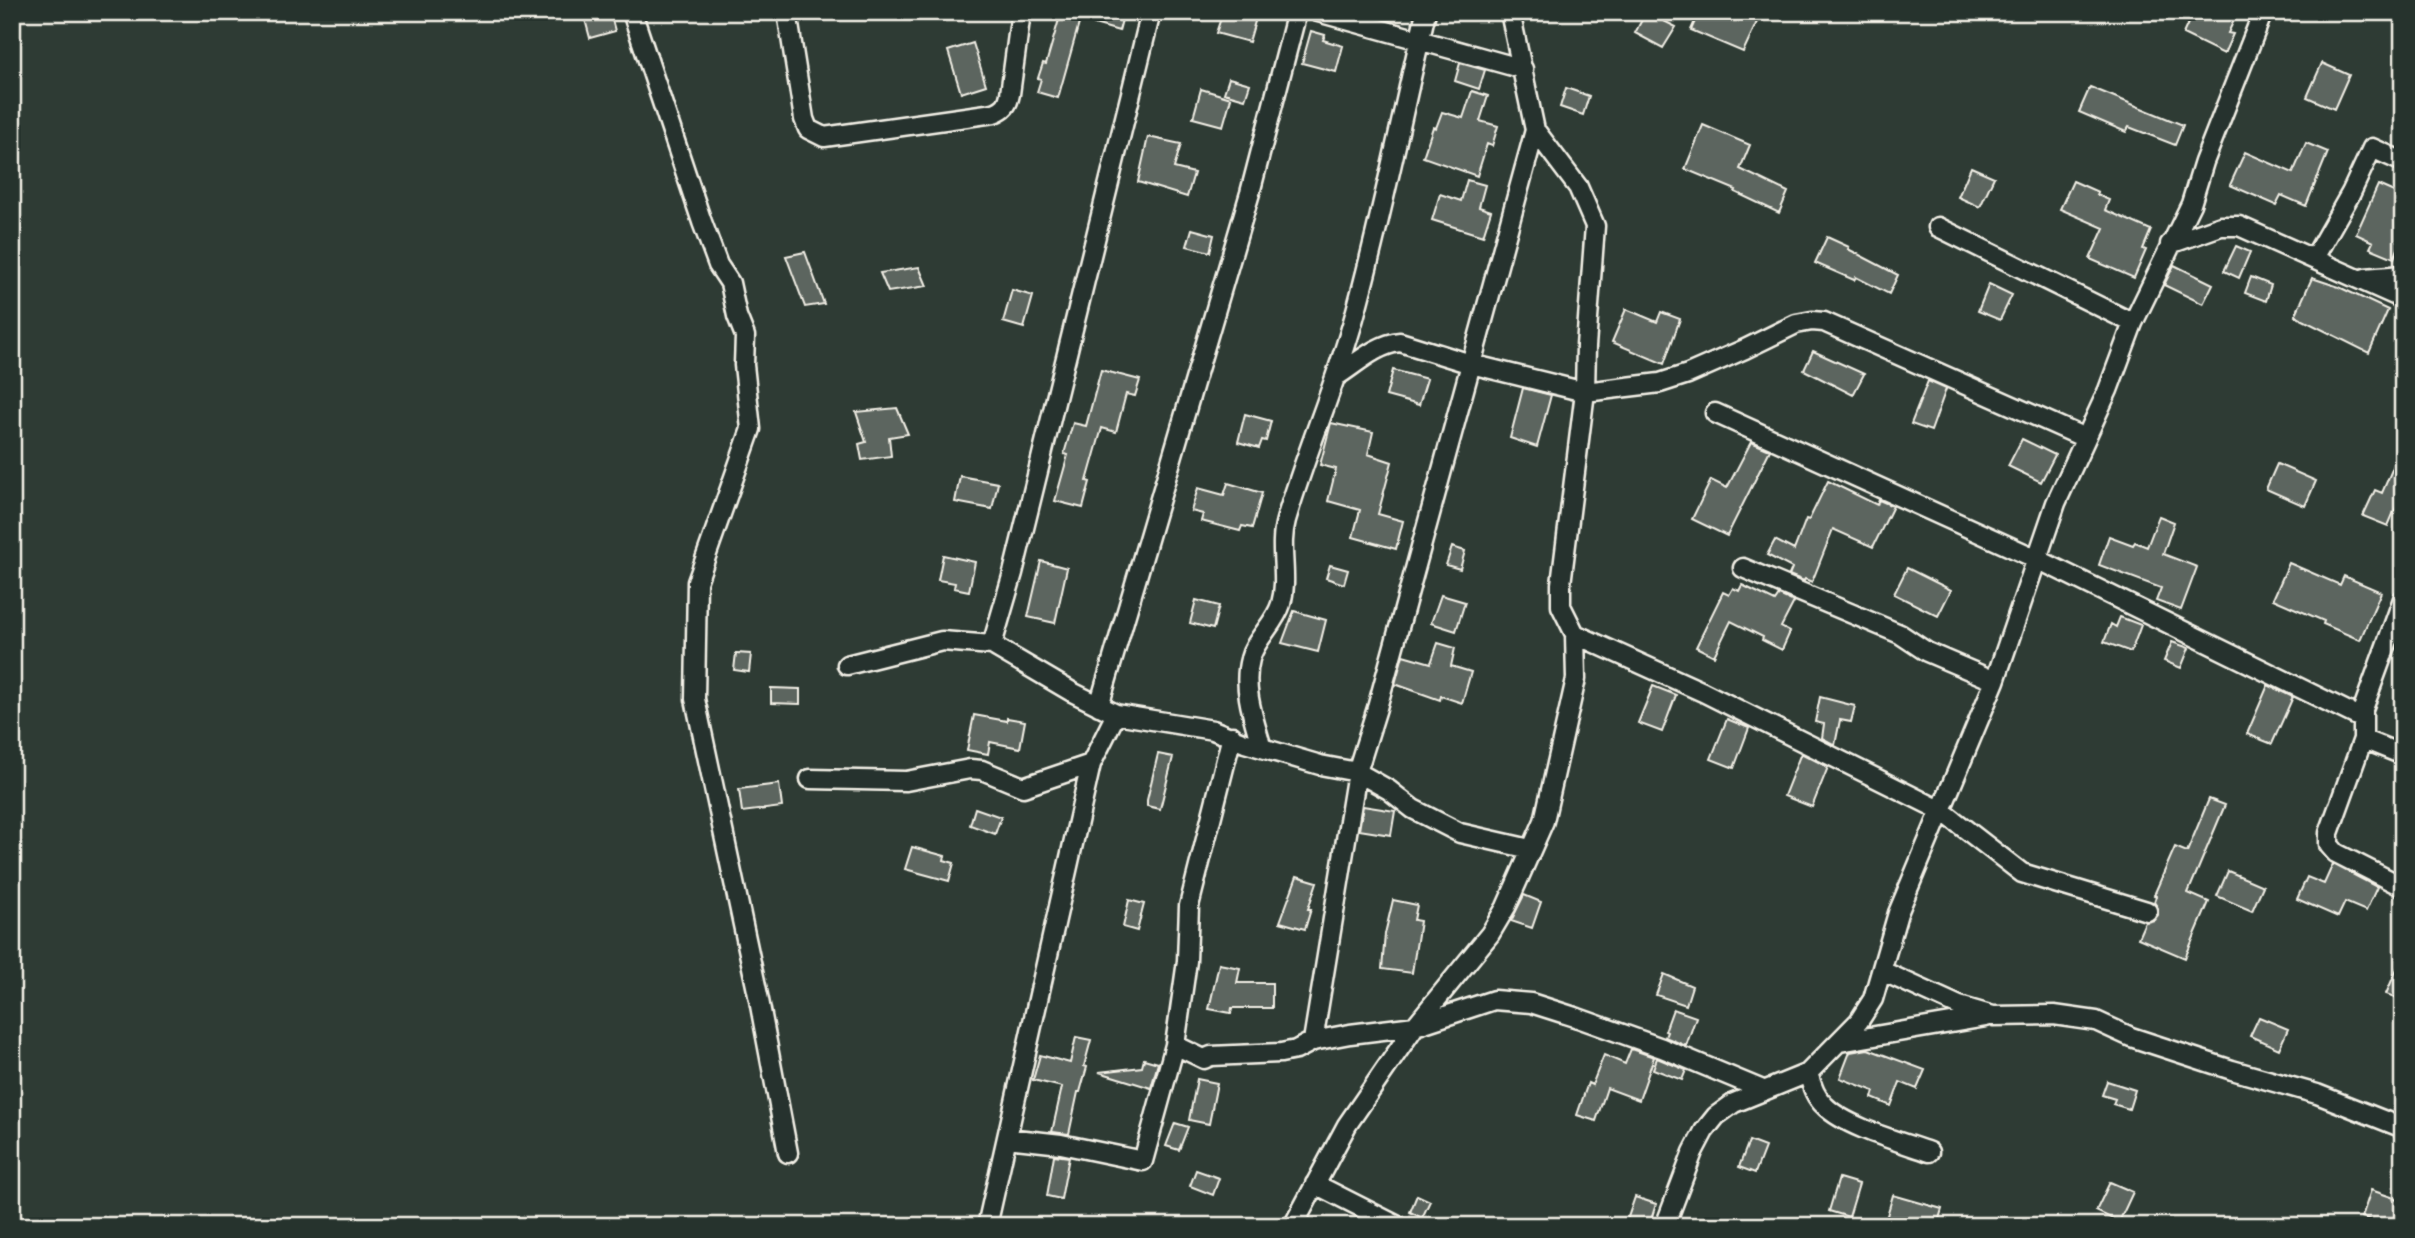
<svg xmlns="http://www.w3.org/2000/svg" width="2415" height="1238" font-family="'Playpen Sans',sans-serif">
<rect width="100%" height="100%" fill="#2e3b34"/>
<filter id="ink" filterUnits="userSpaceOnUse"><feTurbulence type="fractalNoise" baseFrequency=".0143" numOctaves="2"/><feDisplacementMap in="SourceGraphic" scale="14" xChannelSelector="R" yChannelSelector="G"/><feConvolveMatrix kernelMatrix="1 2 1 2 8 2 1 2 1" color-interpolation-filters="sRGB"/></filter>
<g filter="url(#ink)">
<path fill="#5c655e" stroke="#f4f1e8" stroke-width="2" d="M583 12H610L615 31 590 38Z
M1069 12H1124L1119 31 1080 20 1058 98 1037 92 1041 79 1038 78 1043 63 1046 64 1060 16 1067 18Z
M1223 12H1235L1256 18 1249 42 1216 33Z
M1646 12 1676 27 1663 48 1635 33Z
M1699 12H1738L1757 22 1743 52 1691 30Z
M2193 12H2221L2235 18 2228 33 2233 34 2224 54 2183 34Z
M1311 31 1325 35 1323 40 1343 46 1336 72 1302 63Z
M973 43 986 85 961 93 948 51Z
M1460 63 1485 70 1479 89 1455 81Z
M2322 63 2349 75 2334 109 2307 97Z
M1229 78 1250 84 1245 99 1224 93Z
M2090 87 2183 125 2175 145 2129 127 2126 132 2079 112Z
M1566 88 1589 96 1583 115 1560 107Z
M1201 89 1231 98 1223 126 1193 118Z
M1472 91 1488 96 1480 121 1498 126 1492 146 1487 144 1477 176 1423 157 1433 127 1436 128 1442 112 1463 118Z
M1703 125 1750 145 1740 169 1788 192 1779 213 1735 192 1736 190 1685 169Z
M1148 137 1181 144 1174 168 1194 173 1187 197 1138 182Z
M2306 143 2328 152 2306 206 2281 195 2276 205 2230 185 2245 152 2293 173Z
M1971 167 1994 177 1980 207 1958 197Z
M1467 180 1485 185 1479 207 1491 211 1483 236 1432 220 1440 194 1461 201Z
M2073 181 2098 192 2097 195 2109 200 2105 210 2151 230 2143 249 2146 250 2134 278 2090 259 2104 228 2060 209Z
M2378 185 2403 196V212L2398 224 2403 226V238L2394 258 2370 248 2373 242 2356 234Z
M1192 229 1214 235 1210 252 1187 246Z
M1827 237 1849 247 1848 249 1898 275 1889 294 1856 277 1854 280 1815 263Z
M2236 246 2250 252 2239 278 2224 271Z
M805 252 824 304 805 307 786 256Z
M2174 265 2213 284 2203 304 2164 285Z
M919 267 927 286 888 292 880 273Z
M2251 277 2271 285 2266 301 2245 293Z
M2312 278 2339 287 2388 310 2369 353 2295 316Z
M1989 284 2012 295 2000 320 1978 311Z
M1012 290 1033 296 1024 328 1003 322Z
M1626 309 1657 322 1661 312 1680 319 1664 364 1612 342Z
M1813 351 1864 374 1853 395 1804 370Z
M1101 370 1140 380 1135 396 1126 394 1116 432 1102 428 1087 481 1090 482 1083 508 1055 501 1068 455 1064 454 1073 423 1086 426Z
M1393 370 1427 379 1419 405 1386 396Z
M1928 381 1946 389 1931 431 1911 424Z
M1523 388 1551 395 1537 447 1510 438Z
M897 408 908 434 889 437 891 456 862 460 859 444 866 442 856 412Z
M1245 414 1271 421 1266 441 1262 440 1259 448 1238 442Z
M1331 423 1373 432 1368 454 1392 462 1378 514 1403 521 1396 549 1353 537 1360 510 1328 501 1336 469 1320 465Z
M2022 439 2055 455 2041 482 2008 466Z
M1751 442 1770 450 1727 536 1692 519 1711 480 1727 488Z
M2403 444V491L2388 526 2363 516 2375 490 2382 493Z
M2277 464 2316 481 2305 506 2266 489Z
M960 476 998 483 992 509 955 502Z
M1828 481 1877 505 1879 500 1893 506 1873 547 1833 529 1812 582 1805 579 1804 581 1789 575 1792 568 1767 555 1775 540 1794 550 1806 519 1809 520Z
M1228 483 1262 493 1252 528 1242 526 1240 531 1201 521 1203 514 1191 511 1198 488 1224 495Z
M2159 516 2174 522 2163 554 2197 567 2181 610 2156 601 2161 588 2099 565 2109 536 2133 545 2135 542 2147 547Z
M1452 547 1465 551 1460 569 1446 565Z
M943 555 975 562 969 591 954 588 955 583 938 580Z
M1041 561 1067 568 1055 623 1028 617Z
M2289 563 2340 585 2344 576 2381 592 2360 640 2323 624 2324 621 2273 599Z
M1330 565 1348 570 1344 584 1326 578Z
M1907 568 1951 590 1938 616 1894 594Z
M1742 585 1775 601 1779 595 1794 602 1781 627 1790 632 1782 650 1762 640 1763 637 1731 621 1714 656 1696 647 1723 592 1729 595 1733 588 1739 591Z
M1441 595 1465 602 1456 631 1431 623Z
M1196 600 1219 606 1213 629 1190 623Z
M1294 611 1326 620 1318 652 1282 643Z
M2120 617 2141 625 2131 652 2104 642 2111 624 2116 627Z
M2172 642 2189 648 2181 668 2164 661Z
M1438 643 1455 648 1451 666 1471 672 1462 703 1441 696 1440 700 1395 684 1403 655 1431 663Z
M736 653 751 654 749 672 734 670Z
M2268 685 2293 697 2272 744 2247 734Z
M1653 686 1676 695 1662 732 1638 723Z
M771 688 800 689V704L771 703Z
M1820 697 1855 706 1851 722 1840 720 1835 745 1822 738 1824 724 1815 722Z
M974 715 1007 721V718L1025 721 1020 748 990 742 988 754 967 750Z
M1727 719 1749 728 1734 768 1711 759Z
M1801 753 1828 767 1812 807 1784 796Z
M1158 754 1173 757 1160 809 1147 806V800Z
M779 784 782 807 742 812 739 789Z
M2209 799 2225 805 2188 893 2209 902 2185 958 2138 938 2145 922 2154 920 2158 915V908L2154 902 2156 896 2154 895 2175 847 2187 852Z
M1363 806 1395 811 1391 835 1359 830Z
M975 808 1001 817 995 834 970 825Z
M912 847 945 856 944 860 954 863 949 881 905 869Z
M2333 864 2377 887 2366 911 2345 902 2338 917 2297 899 2307 877 2324 884Z
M2228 871 2263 886 2252 911 2217 896Z
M1297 876 1317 882 1308 909H1311L1305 929 1280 922Z
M1524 895 1541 902 1532 928 1511 921Z
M1129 900 1144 904 1137 931 1123 927Z
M1393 900 1417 905 1414 920 1420 921 1412 973 1382 969 1385 934Z
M2403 955V1000L2386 994Z
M1219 964 1240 968 1237 983H1272V1008H1232L1231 1013 1209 1009Z
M1664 974 1692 986 1686 1005 1656 995Z
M1673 1009 1696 1017 1686 1046 1665 1037 1667 1032 1665 1031Z
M2259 1017 2288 1029 2279 1049 2250 1036Z
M1076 1037 1091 1040 1084 1066 1087 1067 1080 1092H1078L1069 1134 1052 1132 1062 1087 1033 1080 1040 1055 1070 1063Z
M1631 1049 1654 1057 1639 1100 1607 1088 1596 1121 1577 1115 1588 1083 1592 1085 1604 1055 1625 1064Z
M1868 1049 1925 1070 1917 1089 1900 1082 1891 1106 1872 1098 1874 1091 1840 1078 1850 1052Z
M1657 1058 1686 1070 1682 1080 1653 1069Z
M1144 1059 1158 1063 1151 1088 1099 1072 1142 1067Z
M1197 1079 1217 1083 1209 1124 1189 1120Z
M2107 1081 2135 1090 2129 1109 2113 1104 2115 1099 2102 1095Z
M1175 1123 1188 1127 1179 1150 1166 1146Z
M1749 1141 1765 1147 1755 1173 1739 1167Z
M1054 1155 1069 1157 1061 1199 1047 1196Z
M1196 1170 1219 1178 1213 1195 1190 1186Z
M1839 1178 1859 1184 1849 1217 1829 1211Z
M2110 1182 2133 1192 2119 1222 2096 1211Z
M2371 1190 2400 1200 2392 1226 2362 1217Z
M1417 1195 1430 1201 1422 1218 1410 1212Z
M1893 1195 1942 1209 1937 1226H1884Z
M1635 1197 1656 1204 1649 1226H1625Z"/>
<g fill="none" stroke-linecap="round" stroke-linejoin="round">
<defs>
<path id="street" d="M632 12 702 222 718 265 730 283 737 316 745 336 744 365 751 429 697 582 695 699 759 1000 788 1153
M787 12 804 119 808 129 824 137 994 113C1004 109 1008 105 1010 94L1021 12
M1318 12 1523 69
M1938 227 2133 323
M2170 244 2221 226H2239L2403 299
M2314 258 2351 193 2372 148 2403 162
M2365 278 2403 275
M1337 376C1356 364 1377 344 1400 342L1471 364 1585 392 1660 383 1688 374 1745 349 1796 324 1812 321 1824 322 2085 438
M1715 413 2037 559 2361 718
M1743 568 1900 634 1927 652 1995 681
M2403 599 2363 709V739L2329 833V845L2336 853 2403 887
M1575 634 1703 692 1942 811 2022 873 2147 911
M992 645 1013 573 1151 12
M847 665 942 641 992 645 1072 692 1116 714 1213 730 1245 743 1320 765 1357 772 1389 790 1413 809 1460 833 1530 849
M1099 706 1250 193 1297 12
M2363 739 2403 755
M1262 748C1254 720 1242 688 1250 659 1255 639 1275 624 1281 604 1289 576 1278 548 1286 520 1306 452 1335 386 1354 318 1382 217 1402 114 1426 12
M810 779 906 781 970 769 982 770 1023 787 1091 764 1116 714
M1882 971 1959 1006 1993 1016 2054 1015 2096 1021 2131 1037 2232 1070 2317 1094 2403 1128
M1313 1041 1357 772 1377 708 1535 130
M1840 1042 1986 1017
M1175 1045 1187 961 1189 906 1232 736
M1808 1073C1812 1086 1815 1097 1825 1106 1846 1127 1901 1142 1929 1152
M1007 1138 1061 1144 1143 1161 1175 1045 1204 1059 1211 1056 1281 1053 1296 1050 1313 1041 1350 1034 1415 1026 1494 1000 1531 1003 1578 1018 1662 1048 1763 1090
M1315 1184 1398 1226
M987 1226 1091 764
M1293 1226 1347 1125 1415 1026 1490 934 1506 907 1544 821 1576 679 1575 634 1561 606V584L1585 392 1586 346 1595 226 1578 187 1535 130 1510 12
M1665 1226 1693 1152 1704 1131 1716 1116 1734 1103 1808 1073 1859 1021 1873 999 1898 913 1995 681 2056 503 2108 390 2133 323 2191 204 2204 162 2263 12"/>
</defs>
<use href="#street" stroke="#f4f1e8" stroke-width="23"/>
<use href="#street" stroke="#26332d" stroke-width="18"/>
</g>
</g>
<rect width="2415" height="1238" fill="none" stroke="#26332d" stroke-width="42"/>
<rect x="21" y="21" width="2373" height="1196" fill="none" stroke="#f4f1e8" stroke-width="2.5" filter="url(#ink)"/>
</svg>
